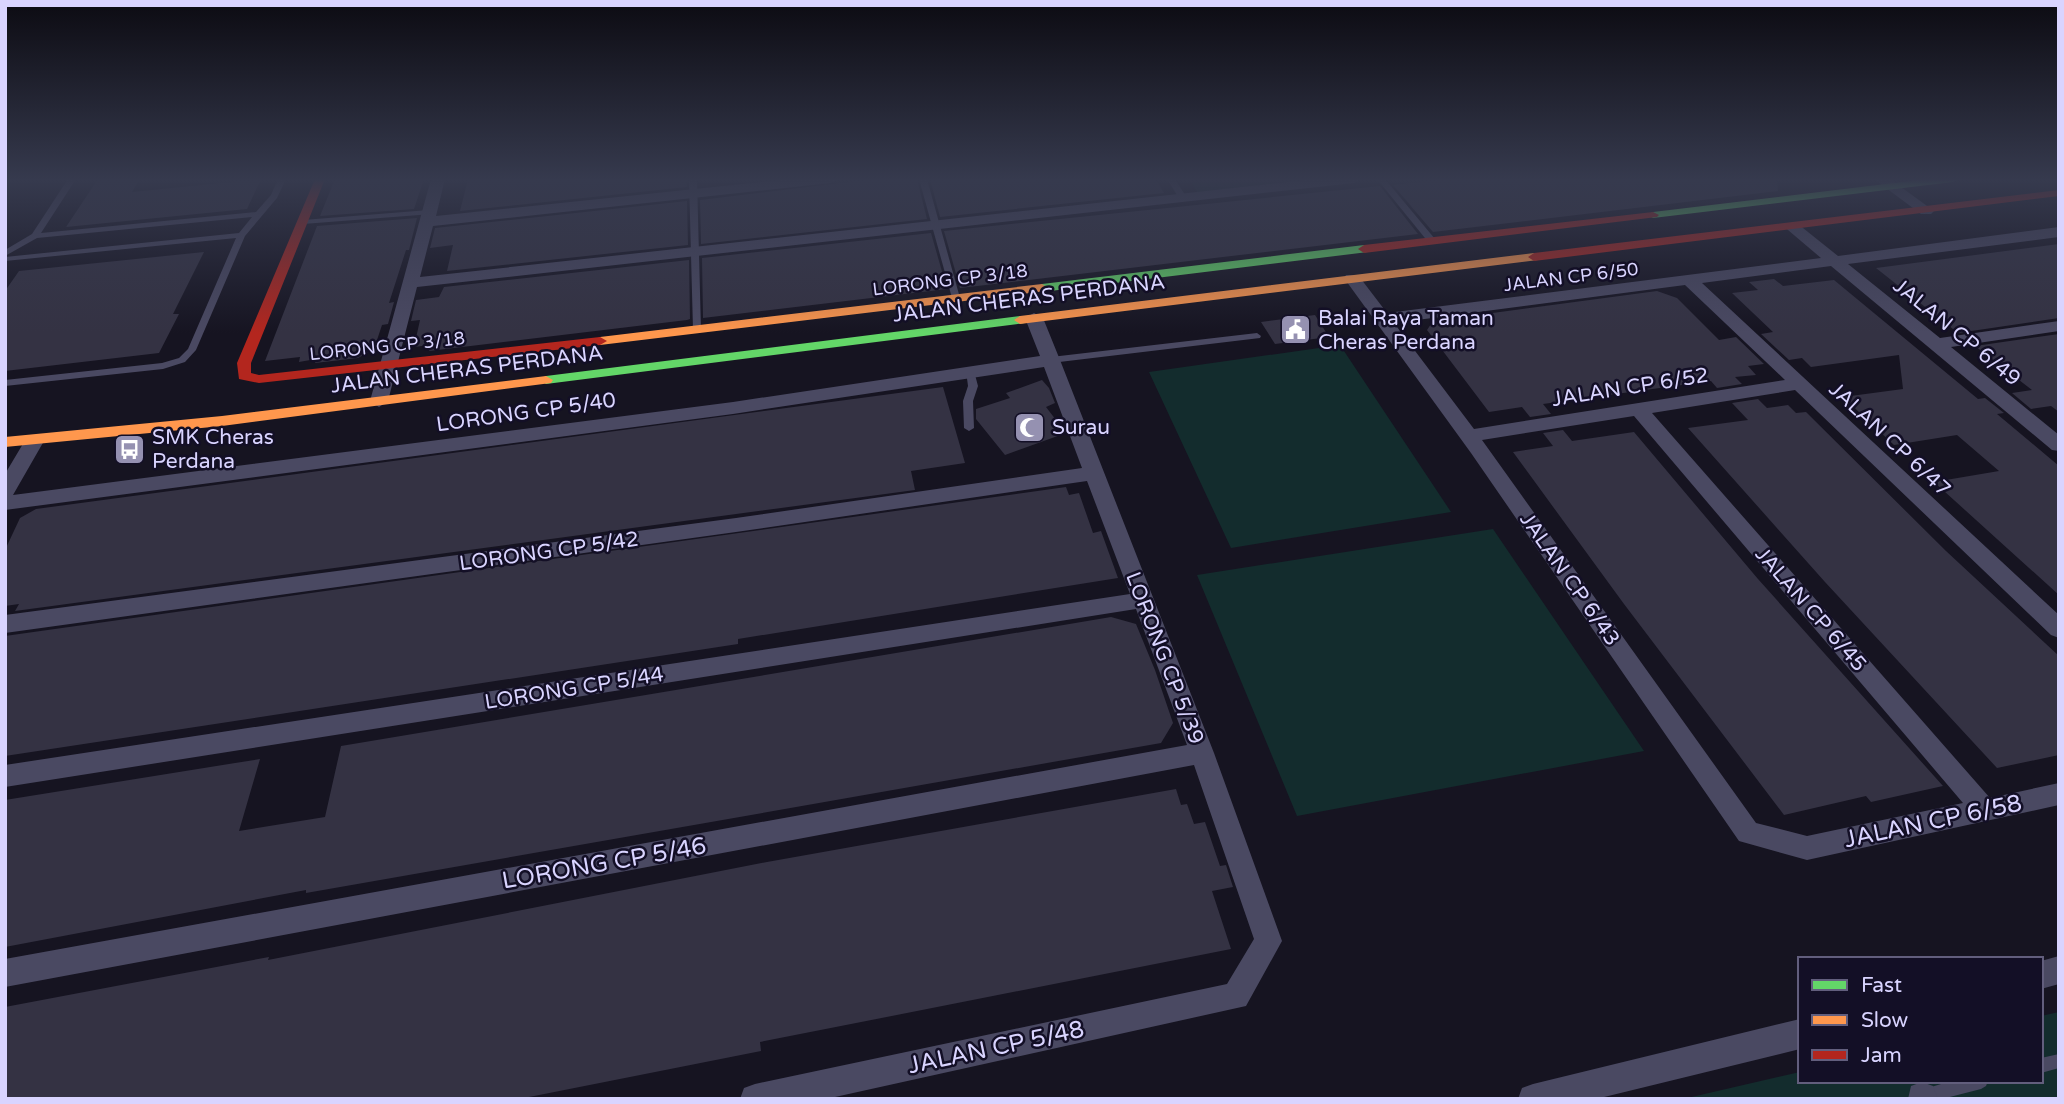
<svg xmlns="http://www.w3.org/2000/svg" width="2064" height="1104" font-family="'Varela Round',sans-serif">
<rect width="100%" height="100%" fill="#161421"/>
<path fill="#132c2d" d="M1189 179H1345L1346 180 1199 195Z
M1340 345 1451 512 1231 548 1149 372Z
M1493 529 1644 751 1297 816 1197 575Z
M2059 1012V1099H1683L1800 1072V1081H2041V1016Z"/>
<path fill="#343243" d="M98 179H140L132 192 261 179 247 209 66 227Z
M335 179H424L414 209 320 216Z
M468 179H686L687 187 460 211Z
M873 179H917L927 219 701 244 700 200Z
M930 179H1156L1164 193 940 217Z
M1445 179H1777L1778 191 1433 232 1393 185Z
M1380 186 1418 234 960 288 944 231Z
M687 201 688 245 447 271 453 245 430 248 435 228Z
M417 218 409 250H406L389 303 394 302 388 324 382 325 374 349 358 358 315 363 316 359 299 362 300 357 265 361 317 226Z
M931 233 947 289 703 318 702 258Z
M2059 244V318L1958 333 1876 268Z
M204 252 173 314H179L159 353 5 371V291L19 271Z
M689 260 690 319 687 320 429 351 430 345 414 347 420 320 411 321 416 300 439 297 444 287Z
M1774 279 1783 286 1834 280 1978 399 1985 398 2004 413 1997 414 2059 466V595L1934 482 1999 471 1957 435 1894 445 1843 397 1903 389 1899 355 1811 367 1802 358 1789 360 1761 334 1773 332 1732 293 1758 290 1749 282Z
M1657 291 1677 298 1719 340 1736 337 1764 364 1748 366 1756 375 1735 377 1742 384 1717 388 1711 381 1543 404 1551 414 1530 417 1522 407 1489 412 1427 330 1433 321Z
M1315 315 1329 337 1275 344 1261 322Z
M2059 334V412L2051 406 2031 409 2012 393 2032 390 1975 346Z
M1042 380 1049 388 1055 403 1046 407 1066 433 1005 455 976 419V409L1010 398 1006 393Z
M943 387 965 463 911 471 915 490 15 611 19 604 5 606V550L20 518 36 509Z
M1758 399 1767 408 1788 405 1796 413 1806 412 1946 551 2059 656V755L1997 768 1825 582 1688 428 1748 420 1732 403Z
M1563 430 1572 441 1634 432 1758 579 1943 786 1871 802 1866 796 1784 815 1624 604 1513 452 1553 446 1543 433Z
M1066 487 1069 495 1079 493 1093 533 1101 531 1118 578 738 639V644L5 756V636Z
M1111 617 1136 624 1155 670 1173 723 1161 743 306 893V890L5 947V800L260 759 239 831 325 817 341 746Z
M1176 789 1181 805 1187 804 1194 824 1205 822 1220 866 1226 865 1233 887 1212 891 1231 949 760 1042 761 1051 519 1099H5V1007L269 957 268 960 767 862Z"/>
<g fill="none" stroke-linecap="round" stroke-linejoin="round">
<path fill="#4a4962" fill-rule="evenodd" d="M68 179H76L41 233 256 212 271 195 278 179H286L277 198 245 236 196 350 185 362 163 369 5 386V380L162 363 179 358 188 349 236 238 5 261V257L239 233 252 217 37 238 5 256V250L32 234Z
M689 179H697L701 330 697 333 693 330Z
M919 179H927L960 298 959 300H953L952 298Z
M1167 179H1175L1187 198 1186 200H1180Z
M1377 179H1385L1435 239V243H1429Z
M429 210 433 212 432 214 303 224 299 222 303 220Z
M1257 333 1261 336 1260 338 1051 363 1047 360 1051 357Z
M970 368 974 371 978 386 973 401 974 428 969 431 964 428 963 401 968 386 966 371Z
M2059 1054V1068L2041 1073V1058Z
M1951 1081H1988L1986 1086 1981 1089 1942 1099H1917L1915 1096 1918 1091Z"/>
<path fill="#4a4962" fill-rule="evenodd" d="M431 179H445L436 216 791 179H838L831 183 433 226 420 277 1315 179H1361L1354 183 417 287 388 401 379 407 370 401Z
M1874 179H1890L1934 211 1931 214H1921Z
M1793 222 1798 224 1838 256 2059 227V237L1848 264 1940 338 2059 321V331L1951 347 2059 435V451L2052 450 1831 266 1702 283 2059 615V638L2051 635 1795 390 1652 413 1990 798 2059 783V805L1807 860 1739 841 1471 453 1344 278 1346 275H1358L1387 313 1821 258 1788 230 1785 227ZM1685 285 1785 380 1474 429 1394 323ZM1634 416 1963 803 1807 836 1756 823 1482 440Z
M1034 313 1043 318 1060 360 1214 753 1282 941 1246 1006 826 1099H740L744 1088 755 1084 1227 984 1254 939 1194 765 5 987V959L1187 745 1136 609 5 787V765L1130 594 1087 481 736 532 5 633V615L736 518 1082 468 1044 367 733 414 5 510V474L27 437H41L44 441 13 495 733 402 1040 356 1025 318Z
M2059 956V984L2041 989V961Z
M1800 1019V1049L1596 1099H1518L1522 1088 1533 1084Z
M1922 1082 1933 1086 1938 1099H1908L1911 1086Z"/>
<path fill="#63d668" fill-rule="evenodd" d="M1927 179H1958L1953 182 1653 218 1647 215 1653 212Z
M1364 245 1368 246V252L1042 292 1036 288 1042 284Z
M1020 316 1026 320 1025 323 546 384 539 380 546 376Z"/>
<path fill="#ff974d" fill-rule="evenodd" d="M1534 253 1538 254V260L1020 324 1014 320 1020 316Z
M1042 284 1048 288 1046 291 600 345 593 341 600 337Z
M546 376 553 380 551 383 222 426 5 447V437L222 416Z"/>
<path fill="#b3261e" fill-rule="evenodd" d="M315 179H325L251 363V373L259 375 600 337 607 341 600 345 259 383 239 379 237 363Z
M2059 190V196L1534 261 1528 257 1534 253Z
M1653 212 1659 215 1657 217 1364 253 1358 249 1364 245Z"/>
</g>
<linearGradient id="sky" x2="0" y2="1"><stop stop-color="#0c0b12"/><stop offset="0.54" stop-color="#363a4e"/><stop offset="1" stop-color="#363a4e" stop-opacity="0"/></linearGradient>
<rect width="2064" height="333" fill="url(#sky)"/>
<defs>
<symbol id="civic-square" viewBox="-11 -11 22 22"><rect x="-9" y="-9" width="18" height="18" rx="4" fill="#9591b1" stroke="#130f26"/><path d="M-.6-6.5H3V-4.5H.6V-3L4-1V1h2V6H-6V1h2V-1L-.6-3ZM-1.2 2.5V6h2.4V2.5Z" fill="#fff"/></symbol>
<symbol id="mosque-square" viewBox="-11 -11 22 22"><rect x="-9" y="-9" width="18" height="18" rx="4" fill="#9591b1" stroke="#130f26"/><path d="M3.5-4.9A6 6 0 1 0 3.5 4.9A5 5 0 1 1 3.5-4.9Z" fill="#fff"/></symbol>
<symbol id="bus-square" viewBox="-11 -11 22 22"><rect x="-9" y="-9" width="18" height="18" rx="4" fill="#9591b1" stroke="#130f26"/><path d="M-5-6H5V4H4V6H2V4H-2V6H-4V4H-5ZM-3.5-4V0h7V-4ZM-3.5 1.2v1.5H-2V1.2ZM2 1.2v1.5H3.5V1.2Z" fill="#fff"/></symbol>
</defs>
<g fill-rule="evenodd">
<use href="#civic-square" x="1278" y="312" width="35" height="35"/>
<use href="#mosque-square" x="1012" y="410" width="35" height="35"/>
<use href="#bus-square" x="112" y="432" width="35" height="35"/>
</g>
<g text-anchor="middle" stroke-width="5" stroke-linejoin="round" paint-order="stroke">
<g font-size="18" fill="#d9d4ff" stroke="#130f26">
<text transform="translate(1571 277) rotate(-7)" y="6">JALAN CP 6/50</text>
<text transform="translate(950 280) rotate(-7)" y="6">LORONG CP 3/18</text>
<text transform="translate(387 346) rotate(-6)" y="6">LORONG CP 3/18</text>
</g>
<g font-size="21" fill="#d9d4ff" stroke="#130f26">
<text transform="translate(1029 298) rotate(-7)" y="7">JALAN CHERAS PERDANA</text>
<text transform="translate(1957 332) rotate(39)" y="7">JALAN CP 6/49</text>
<text transform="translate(467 369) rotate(-7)" y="7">JALAN CHERAS PERDANA</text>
<text transform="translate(1630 387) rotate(-9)" y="7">JALAN CP 6/52</text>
<text transform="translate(526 412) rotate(-8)" y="7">LORONG CP 5/40</text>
<text transform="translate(1890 439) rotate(43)" y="7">JALAN CP 6/47</text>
<text transform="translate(549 551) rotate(-8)" y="7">LORONG CP 5/42</text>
<text transform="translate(1570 579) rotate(55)" y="7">JALAN CP 6/43</text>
<text transform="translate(1811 609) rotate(49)" y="7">JALAN CP 6/45</text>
<text transform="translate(1165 658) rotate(69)" y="7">LORONG CP 5/39</text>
<text transform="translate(574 688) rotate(-9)" y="7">LORONG CP 5/44</text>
</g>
<g font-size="21" fill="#d9d4ff" stroke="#130f26" text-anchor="start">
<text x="1318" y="325">Balai Raya Taman<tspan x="1318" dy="24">Cheras Perdana</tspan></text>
<text x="1052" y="434">Surau</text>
<text x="152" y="444">SMK Cheras<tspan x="152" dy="24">Perdana</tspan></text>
</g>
<g font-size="24" fill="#d9d4ff" stroke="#130f26">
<text transform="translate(1933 821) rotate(-12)" y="8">JALAN CP 6/58</text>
<text transform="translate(604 863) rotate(-10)" y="8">LORONG CP 5/46</text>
<text transform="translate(996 1047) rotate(-12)" y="8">JALAN CP 5/48</text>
</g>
</g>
<rect width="2064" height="1104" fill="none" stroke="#d9d4ff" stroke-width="14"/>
<rect x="1798" y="957" width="245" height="126" fill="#130f26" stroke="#625e7d" stroke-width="2"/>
<rect x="1812" y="980" width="35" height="10" fill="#63d668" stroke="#625e7d" stroke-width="2"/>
<text x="1861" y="992" font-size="21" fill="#d9d4ff">Fast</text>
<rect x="1812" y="1015" width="35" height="10" fill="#ff974d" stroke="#625e7d" stroke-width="2"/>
<text x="1861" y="1027" font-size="21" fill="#d9d4ff">Slow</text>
<rect x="1812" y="1050" width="35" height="10" fill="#b3261e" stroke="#625e7d" stroke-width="2"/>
<text x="1861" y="1062" font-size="21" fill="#d9d4ff">Jam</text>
</svg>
